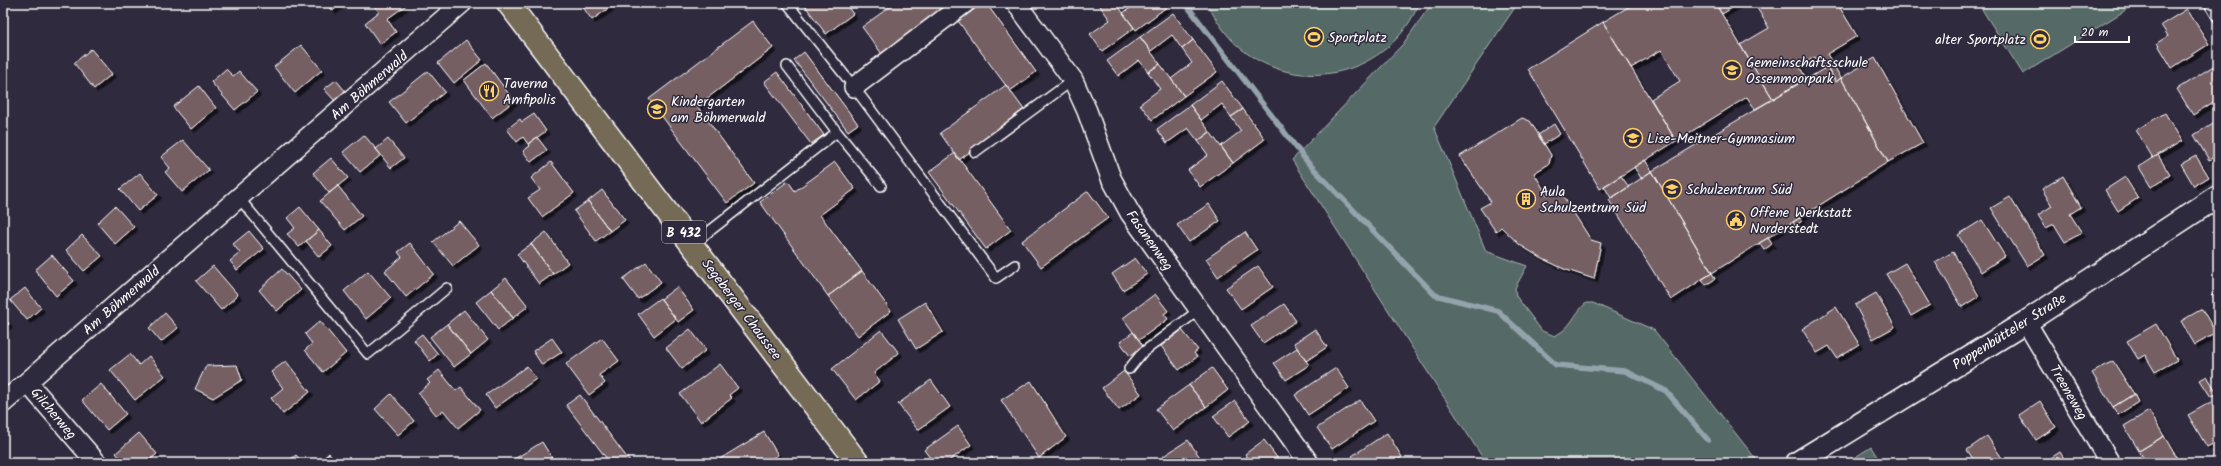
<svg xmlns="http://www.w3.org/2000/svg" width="2221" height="466" font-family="Kalam,sans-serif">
<defs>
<filter id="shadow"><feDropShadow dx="3.5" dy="3.5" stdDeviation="0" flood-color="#0009"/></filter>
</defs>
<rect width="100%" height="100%" fill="#2f2a3d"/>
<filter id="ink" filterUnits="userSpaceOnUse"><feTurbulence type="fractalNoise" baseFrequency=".025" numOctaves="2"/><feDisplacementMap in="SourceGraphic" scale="8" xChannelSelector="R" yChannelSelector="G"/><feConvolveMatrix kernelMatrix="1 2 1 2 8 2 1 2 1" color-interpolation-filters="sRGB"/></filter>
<g filter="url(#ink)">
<path fill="#546a66" stroke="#aab4b2" d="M1206 3H1419C1391 75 1298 98 1239 47 1225 35 1216 19 1206 3Z
M1432 3H1518L1434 127 1486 251 1527 266 1515 288 1516 296 1542 331 1555 336C1573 326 1572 316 1586 303H1593L1654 330 1759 463H1486L1292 160 1403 44Z
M1978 3H2137L2023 74Z
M1871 447 1881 463H1846Z"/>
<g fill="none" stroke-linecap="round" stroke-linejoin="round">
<path stroke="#94a3ac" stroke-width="5.5" d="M1185 3 1309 164 1435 295 1498 311 1556 365 1625 371 1666 391 1708 440"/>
</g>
<path fill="#745e63" stroke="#fff" filter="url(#shadow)" d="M326 3H341L333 11Z
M372 3H409L387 19 396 32 380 44 365 23 379 12Z
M580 3H616L592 20Z
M803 3H845L853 14 826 34Z
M895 3H947L948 5 882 54 862 27Z
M983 3H986L1036 72 1010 91 958 21Z
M1104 3H1116L1134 28 1102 51 1090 34 1110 20 1100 6Z
M1137 3H1166L1168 6 1136 30 1123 13Z
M1635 3H1715L1773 99 1755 109 1747 97 1676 141 1651 99 1680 81 1661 50 1631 68 1603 22Z
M1715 3H1740L1722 14Z
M1754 3H1837L1857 36 1827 54 1841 78 1836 82 1827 67 1823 69 1815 57 1799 66 1806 78 1773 99 1740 45 1769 28Z
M2187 9 2209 44 2172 68 2157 43 2168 36 2161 25Z
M1173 13 1193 40 1182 49 1172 35 1151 51 1140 37Z
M753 21 773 48 697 106 754 183 727 203 649 99Z
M1603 22 1676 141 1600 189 1528 69Z
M1140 37 1160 64 1148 72 1139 60 1118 76 1107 61Z
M466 40 482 60 454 83 438 63Z
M1193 40 1217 72 1184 96 1171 79 1192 63 1182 49Z
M301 45 322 70 295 93 274 67Z
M91 49 112 74 94 89 74 63Z
M804 52 858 124 848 131 794 60Z
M1875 58 1923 143 1888 162 1841 78Z
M486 63 514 101 492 118 464 80Z
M1160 64 1184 96 1152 120 1140 104 1160 89 1148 72Z
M2215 65 2218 71V99L2193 115 2177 89Z
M1827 67 1836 82 1841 78 1888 162 1712 273 1652 171Z
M226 69 233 76 239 71 257 92 235 110 211 82Z
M428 71 445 92 406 123 389 102Z
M777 72 824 135 811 144 764 82Z
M336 80 346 92 335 101 324 89Z
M1222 81 1243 109 1231 117 1222 104 1201 120 1190 105Z
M1006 85 1025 111 959 160 940 133Z
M199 86 216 108 191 129 173 107Z
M1190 105 1210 132 1198 141 1188 128 1167 143 1157 129Z
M1243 109 1265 139 1233 163 1221 146 1241 131 1231 117Z
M2165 113 2182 141 2153 158 2136 130Z
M534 114 546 131 528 144 523 137 517 142 507 129 520 119 522 122Z
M1522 118 1530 121 1551 155 1549 164 1534 173 1547 195 1558 188 1591 240 1601 243 1594 279 1564 269 1541 258 1520 245 1501 227 1496 232 1480 208 1491 202 1460 156Z
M2218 120V154L2209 160 2194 135Z
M1554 124 1560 134 1544 144 1538 135Z
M1210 132 1233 163 1200 187 1188 170 1208 155 1198 141Z
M364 135 381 155 360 172 343 152Z
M537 137 547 150 531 162 523 151 530 146 528 144Z
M388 139 404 158 391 168 376 149Z
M183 140 209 170 182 192 165 172 170 168 161 157Z
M955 153 1011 230 986 249 929 172Z
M2158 155 2170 175 2151 187 2139 167Z
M2196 156 2209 177 2194 186 2181 164Z
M331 158 348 178 329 193 313 173Z
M1645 160 1652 171 1641 178 1634 167Z
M551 162 574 193 542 217 528 198 540 190 531 178Z
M835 162 855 189 820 215 862 271 828 296 760 202 788 181 795 191Z
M1652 171 1712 273 1671 300 1609 200Z
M140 173 158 195 138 211 120 189Z
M1621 176 1629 187 1611 198 1604 186Z
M2063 176 2081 207 2070 214 2082 233 2065 242 2054 224 2046 228 2038 215 2052 206 2042 189Z
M2125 177 2138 198 2118 211 2105 190Z
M338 186 362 216 345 230 320 201Z
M602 190 625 220 610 231 588 201Z
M1088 191 1108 218 1041 267 1022 241Z
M2010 197 2045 255 2027 266 1991 208Z
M588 201 610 231 596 241 574 211Z
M1209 204 1220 221 1189 242 1177 225Z
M115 206 134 227 115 244 97 223Z
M300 207 319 230 299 247 287 234 295 228 287 218Z
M1800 218 1802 221 1795 226 1793 222Z
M1982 220 2005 256 1981 272 1958 235Z
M459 221 479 245 453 266 433 242Z
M319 230 332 246 319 257 306 241Z
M249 231 264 249 237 270 230 261 240 253 233 244Z
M546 232 568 263 553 274 531 244Z
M1245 232 1257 250 1218 277 1206 259Z
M82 235 102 256 84 271 66 250Z
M1768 238 1772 244 1764 250 1759 243Z
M410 243 434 274 406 297 385 271 402 257 398 252Z
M531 244 553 274 539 284 517 254Z
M1953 252 1979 296 1962 307 1935 262Z
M52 255 74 281 56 296 35 270Z
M1135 258 1147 274 1123 290 1112 274Z
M646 262 661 282 638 299 623 279Z
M1905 263 1930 305 1911 316 1886 274Z
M213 266 238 295 221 310 196 281Z
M1258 266 1273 287 1241 309 1226 288Z
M282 269 301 290 277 311 259 290Z
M368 271 391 298 366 319 344 291Z
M862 271 891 311 858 336 828 296Z
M1712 273 1715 279 1706 285 1702 279Z
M506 278 528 306 513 318 491 290Z
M677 287 694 310 678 322 661 299Z
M25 288 41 308 27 320 10 300Z
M491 290 513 318 498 330 476 302Z
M2218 291V304L2212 295Z
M1876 293 1895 327 1873 339 1855 305Z
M1155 294 1168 311 1164 314 1168 319 1139 340 1123 318Z
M660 298 676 319 654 336 638 314Z
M925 302 943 332 916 349 898 319Z
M1284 304 1296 321 1263 343 1251 326Z
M1836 307 1859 344 1837 358 1829 346 1817 353 1802 329Z
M2202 309 2216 333 2195 345 2181 321Z
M464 310 488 340 471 354 447 324Z
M165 313 178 328 161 342 149 328Z
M3 316 9 324 3 329Z
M320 321 346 353 323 372 305 350 312 344 305 334Z
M447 324 471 354 454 367 430 337Z
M2156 324 2177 360 2155 372 2145 355 2138 359 2127 341Z
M690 329 706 350 682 369 666 348Z
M1315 329 1327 347 1306 361 1294 343Z
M881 330 899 353 874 373 880 381 856 400 832 369Z
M1182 330 1198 350 1194 353 1197 357 1179 370 1161 346Z
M1133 332 1143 346 1130 356 1120 342Z
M422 334 438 354 430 361 414 340Z
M552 338 562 352 542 365 533 351Z
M602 338 619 361 599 375 605 383 589 395 566 364Z
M1297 348 1309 365 1286 380 1274 363Z
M130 354 139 365 149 356 165 376 135 400 110 370Z
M286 361 310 392 283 414 271 398 283 388 271 372Z
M2113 361 2134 394 2113 407 2092 373Z
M720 364 738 388 729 395 732 398 701 422 680 394Z
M237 365 242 380 213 398 195 389 206 366Z
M527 366 536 379 495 408 486 395Z
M1212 368 1228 390 1206 407 1189 385Z
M1336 368 1349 388 1308 415 1295 395Z
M439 370 456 391 461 387 480 410 458 428 443 410 437 416 418 393 430 383 427 380Z
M1124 371 1141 394 1119 410 1102 388Z
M2207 376 2217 393 2211 397 2200 380Z
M931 380 950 407 918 430 898 404Z
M1031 381 1066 437 1039 458 1001 400Z
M101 384 126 414 107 430 82 400Z
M1189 385 1206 407 1173 431 1156 409Z
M391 394 414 421 398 435 375 409Z
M2134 394 2138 402 2118 415 2113 407Z
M580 395 631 463H610L566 405Z
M1360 400 1374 421 1332 449 1317 428Z
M1235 401 1250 421 1228 437 1213 416Z
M2040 401 2056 427 2036 440 2019 415Z
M2211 402 2218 413V441L2207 447 2188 415Z
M2149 411 2164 436 2139 451 2124 426Z
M958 426 971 445 946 463H934L924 450Z
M764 432 778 455 765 463H713Z
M139 433 157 454 146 463H124L116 453Z
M1387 433 1402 457 1392 463H1357L1352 456Z
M1987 436 2004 461 2001 463H1976L1967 450Z
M2164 436 2178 460 2172 463H2147L2139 451Z
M1188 440 1204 463H1167L1162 457Z
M1264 440 1278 459 1272 463H1251L1245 454Z
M542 442 555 463H508Z
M2060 452 2067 463H2043Z
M329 453 338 463H318Z
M296 455 303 463H286Z
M992 457 996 463H982Z"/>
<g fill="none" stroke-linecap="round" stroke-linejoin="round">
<defs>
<path id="service" d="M787 3 854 87 996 278 1015 265
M2210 5 2218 18
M837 132 881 186
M975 152 1073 80
M239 198 368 354 447 288
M693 244 837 132 787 66
M1129 369 1142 353 1199 310"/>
<path id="minor" d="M1016 3 1073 80 1087 111 1111 178 1130 213 1309 463
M854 87 965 3
M2026 322 2110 463
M27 382 97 463
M3 403 462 3"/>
<path id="secondary" d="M1797 463 2026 322 2218 196"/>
<path id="primary" d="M508 3 858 463"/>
</defs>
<use href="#service" stroke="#fff" stroke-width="12"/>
<use href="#minor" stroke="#fff" stroke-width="22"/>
<use href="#secondary" stroke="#fff" stroke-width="25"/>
<use href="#primary" stroke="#fff" stroke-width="25"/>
<use href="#service" stroke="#2f2a3d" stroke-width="9"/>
<use href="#minor" stroke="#2f2a3d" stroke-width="19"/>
<use href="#secondary" stroke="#2f2a3d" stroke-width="22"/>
<use href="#primary" stroke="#746b55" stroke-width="22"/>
</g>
</g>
<defs>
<symbol id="stadium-ring" viewBox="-11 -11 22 22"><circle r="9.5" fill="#2f2a3d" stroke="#ffd166" stroke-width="1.5"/><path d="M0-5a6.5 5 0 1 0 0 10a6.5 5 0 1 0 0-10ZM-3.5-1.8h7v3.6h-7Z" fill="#ffd166"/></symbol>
<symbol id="school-ring" viewBox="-11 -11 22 22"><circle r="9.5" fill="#2f2a3d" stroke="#ffd166" stroke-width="1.5"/><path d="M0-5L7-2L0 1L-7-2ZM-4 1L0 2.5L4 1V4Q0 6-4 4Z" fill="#ffd166"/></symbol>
<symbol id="restaurant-ring" viewBox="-11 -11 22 22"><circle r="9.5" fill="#2f2a3d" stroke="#ffd166" stroke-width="1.5"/><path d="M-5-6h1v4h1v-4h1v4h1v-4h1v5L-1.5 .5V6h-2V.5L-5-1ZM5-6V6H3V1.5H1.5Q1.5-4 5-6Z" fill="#ffd166"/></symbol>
<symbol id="building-ring" viewBox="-11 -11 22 22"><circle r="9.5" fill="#2f2a3d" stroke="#ffd166" stroke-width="1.5"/><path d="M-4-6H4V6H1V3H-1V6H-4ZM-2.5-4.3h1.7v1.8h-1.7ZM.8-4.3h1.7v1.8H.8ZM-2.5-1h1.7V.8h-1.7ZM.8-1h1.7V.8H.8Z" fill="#ffd166"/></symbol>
<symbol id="civic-ring" viewBox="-11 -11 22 22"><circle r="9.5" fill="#2f2a3d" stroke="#ffd166" stroke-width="1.5"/><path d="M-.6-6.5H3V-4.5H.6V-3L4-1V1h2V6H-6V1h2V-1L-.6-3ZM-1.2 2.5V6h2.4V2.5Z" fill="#ffd166"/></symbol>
</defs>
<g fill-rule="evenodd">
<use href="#stadium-ring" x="1303" y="26" width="22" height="22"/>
<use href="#stadium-ring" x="2029" y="28" width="22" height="22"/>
<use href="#school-ring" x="1721" y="59" width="22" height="22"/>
<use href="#restaurant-ring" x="478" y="80" width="22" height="22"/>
<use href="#school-ring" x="646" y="98" width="22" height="22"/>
<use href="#school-ring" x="1622" y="127" width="22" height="22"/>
<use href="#school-ring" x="1661" y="178" width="22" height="22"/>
<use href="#building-ring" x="1515" y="188" width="22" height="22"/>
<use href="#civic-ring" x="1725" y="209" width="22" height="22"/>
</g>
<g text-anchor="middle" stroke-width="3" stroke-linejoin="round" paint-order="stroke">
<rect fill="#2f2a3d" stroke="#c1bfc5" stroke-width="1" x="662" y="221" width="44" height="22" rx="3"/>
<g font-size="13" font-weight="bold" fill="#fff">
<text x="684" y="237">B 432</text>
</g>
<g font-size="14" fill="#fff" stroke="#2f2a3d" text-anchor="start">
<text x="1328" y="42">Sportplatz</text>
<text x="2026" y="44" text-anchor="end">alter Sportplatz</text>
<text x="1746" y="67">Gemeinschaftsschule<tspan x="1746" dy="16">Ossenmoorpark</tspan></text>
<text x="503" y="88">Taverna<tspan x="503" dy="16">Amfipolis</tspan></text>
<text x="671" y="106">Kindergarten<tspan x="671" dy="16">am Böhmerwald</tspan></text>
<text x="1647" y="143">Lise-Meitner-Gymnasium</text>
<text x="1686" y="194">Schulzentrum Süd</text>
<text x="1540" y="196">Aula<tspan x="1540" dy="16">Schulzentrum Süd</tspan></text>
<text x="1750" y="217">Offene Werkstatt<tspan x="1750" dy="16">Norderstedt</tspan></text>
</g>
<g font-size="14" fill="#fff" stroke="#2f2a3d">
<text transform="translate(369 85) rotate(-41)" y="5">Am Böhmerwald</text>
<text transform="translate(1150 240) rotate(55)" y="5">Fasanenweg</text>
<text transform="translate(121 300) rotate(-41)" y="5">Am Böhmerwald</text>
<text transform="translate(742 309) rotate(53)" y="5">Segeberger Chaussee</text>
<text transform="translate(2009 331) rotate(-32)" y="5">Poppenbütteler Straße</text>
<text transform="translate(2069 392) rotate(60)" y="5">Treeneweg</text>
<text transform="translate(54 413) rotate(50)" y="5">Gilcherweg</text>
</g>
</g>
<rect width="2221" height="466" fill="none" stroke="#2f2a3d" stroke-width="16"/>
<rect x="8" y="8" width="2205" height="450" fill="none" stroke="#fff" stroke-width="1.5" filter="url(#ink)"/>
<path d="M2075 36v6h54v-6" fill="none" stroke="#ffffff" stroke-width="2"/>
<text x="2081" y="36" font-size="12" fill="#ffffff" stroke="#2f2a3d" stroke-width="3" paint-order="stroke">20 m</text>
</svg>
